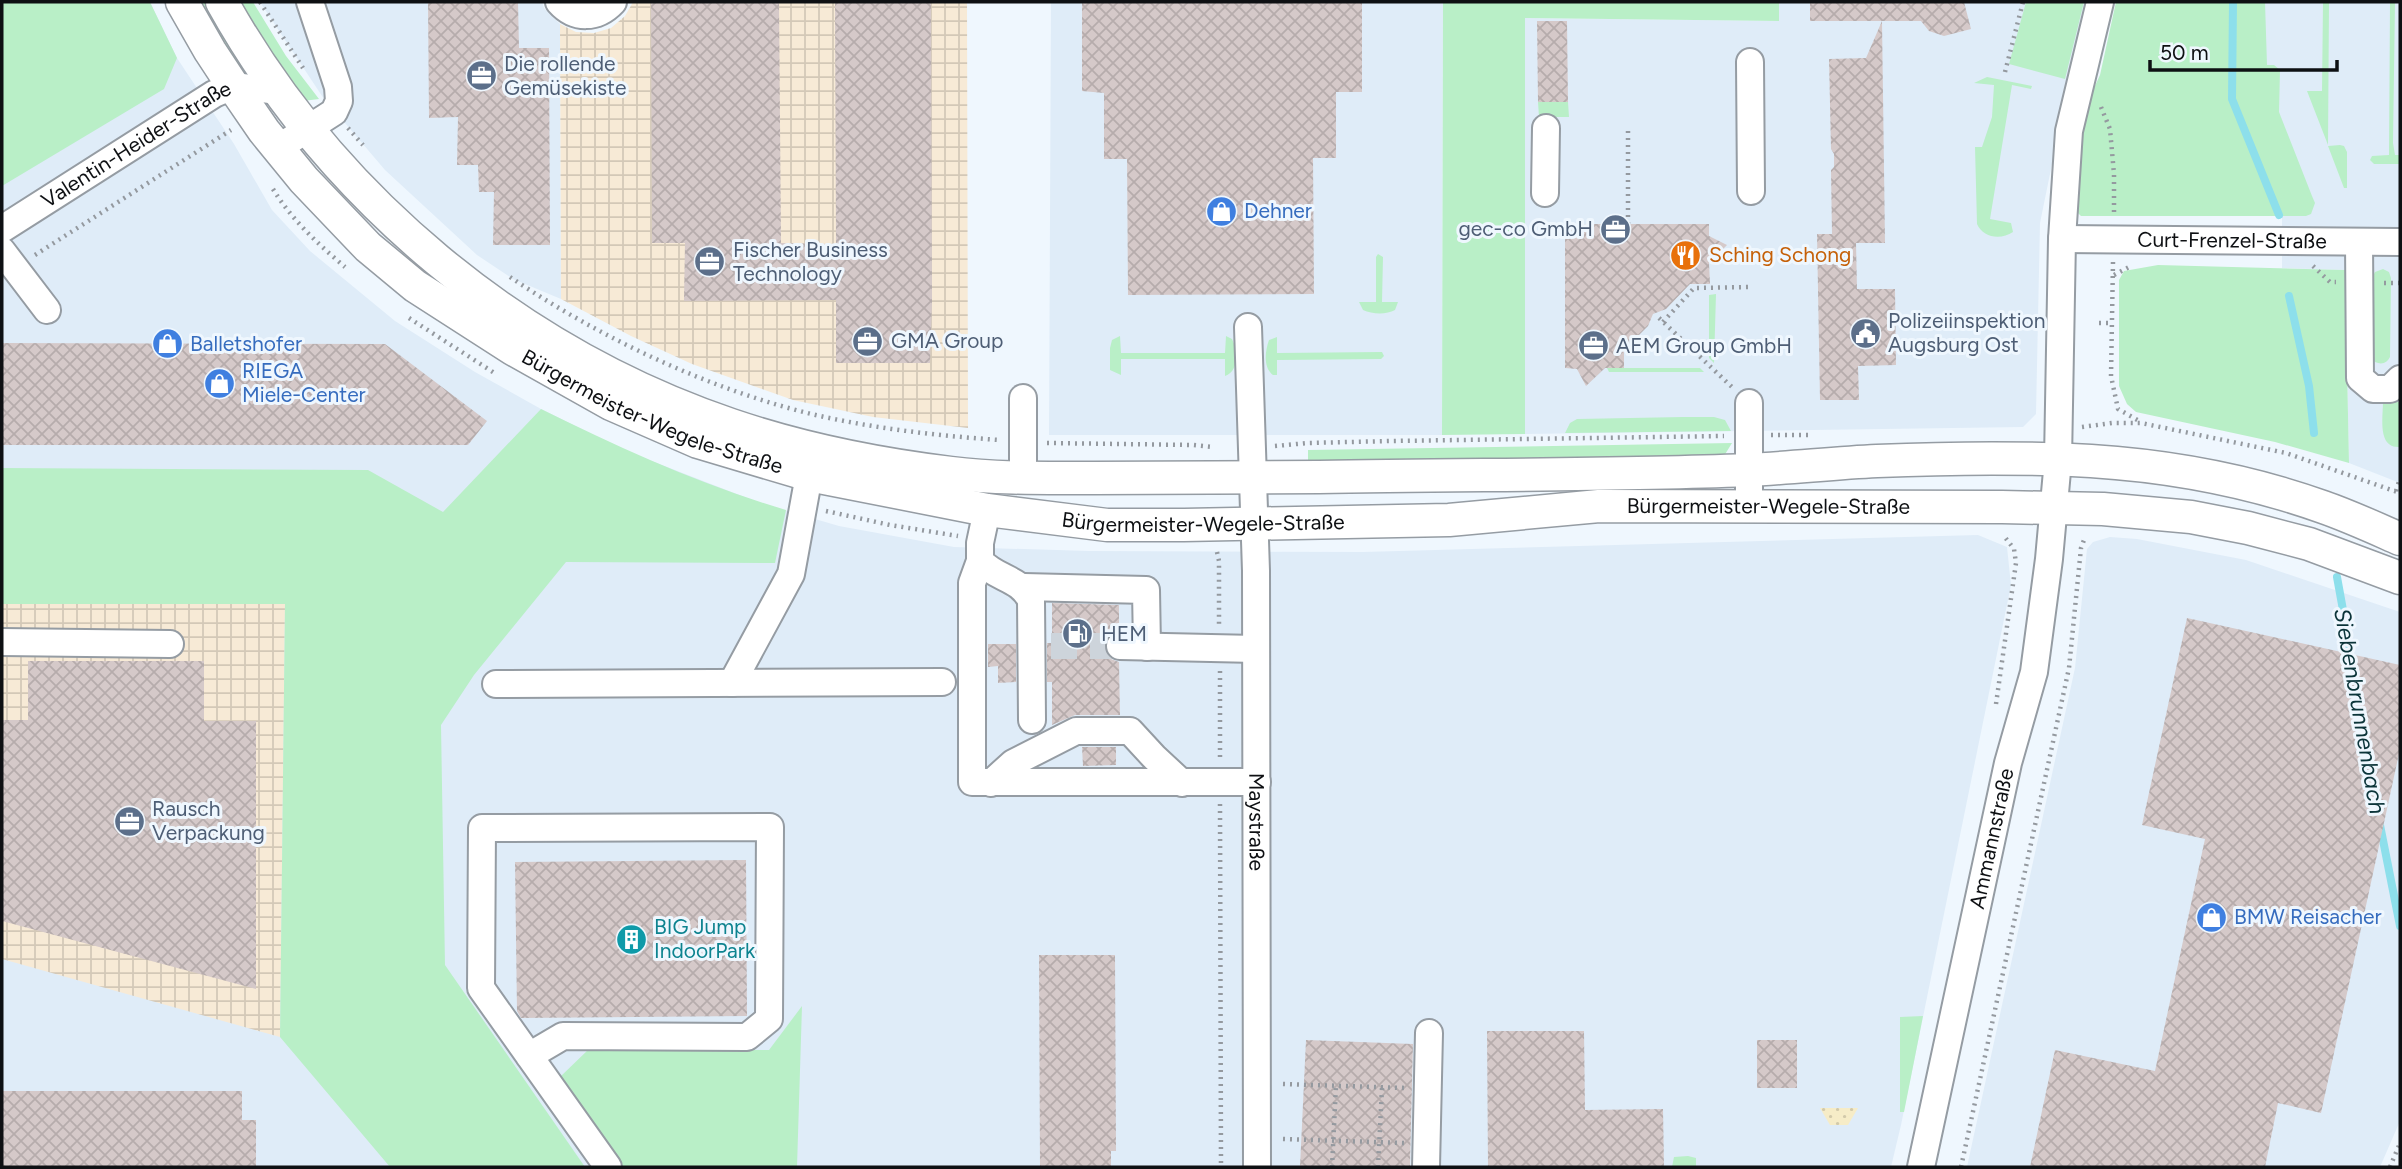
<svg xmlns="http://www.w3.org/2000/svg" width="2402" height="1169" font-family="Figtree,sans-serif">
<defs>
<pattern id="industrial-grid" width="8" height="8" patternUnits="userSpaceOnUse" patternTransform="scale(1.75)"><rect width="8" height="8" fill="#f7ead6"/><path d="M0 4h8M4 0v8" fill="none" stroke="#d3c8b7"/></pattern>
<pattern id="sand-dots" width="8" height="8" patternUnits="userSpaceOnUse" patternTransform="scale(1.75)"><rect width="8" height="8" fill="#f6ecc7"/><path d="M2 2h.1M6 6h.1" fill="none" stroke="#d2c9aa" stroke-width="1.8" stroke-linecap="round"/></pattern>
<pattern id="building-cross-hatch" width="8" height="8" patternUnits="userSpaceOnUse" patternTransform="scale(1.75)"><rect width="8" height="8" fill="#d5c9c9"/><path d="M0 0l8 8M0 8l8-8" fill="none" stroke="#b6acac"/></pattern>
</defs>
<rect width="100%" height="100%" fill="#eff7fe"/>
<path fill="#dfecf8" d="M2 2H150L177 58 234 144 272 210 310 251 395 321 475 372 541 409 626 451 760 503 839 526 954 547 1089 551 1363 552 1978 535 2007 547 2011 585 1901 1125 1891 1167H2Z
M260 2H542L544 8 560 24 561 299 513 279 477 255 385 170 322 96Z
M1051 2H1443L1442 435H1049Z
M1779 2H2085L2040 223 2036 414 2023 427 1525 434V18L1778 21Z
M2238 2H2400V483L2349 463 2345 270 2282 268V194Z
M2110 537 2137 539 2246 560 2400 612V1121L2380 1167H1967L2075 668 2087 549 2093 542Z"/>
<path fill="url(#industrial-grid)" d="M633 2H967L968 428 873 417 793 400 692 364 631 336 561 299 560 24 576 32 594 33 611 28 625 16Z
M2 604H285L280 1037 2 959Z"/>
<path fill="#b9efc7" d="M2 2H150L177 58 164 89 2 186Z
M194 2H206L253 81 244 79Z
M235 2H253L286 56 319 99 303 101Z
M1443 2H1779V21L1525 18V434L1442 435Z
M2026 2H2084L2065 79 2009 64Z
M2116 2H2265L2267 65H2274L2280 70 2279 112 2312 196 2315 203 2311 214 2306 216H2081L2074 209 2081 136 2088 101 2100 75Z
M2323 2H2329L2328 145 2307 91H2322Z
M2390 2H2395L2393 143 2395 155H2400V164H2374L2370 160 2372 156 2389 155Z
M1987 77 2032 86 2031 89 2012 85 1990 219 2011 223 2013 232C2001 240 1983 238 1977 224L1975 147H1982L1992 117 1994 85 1974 83Z
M1538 102H1568L1569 117H1539Z
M2340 145 2344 146 2347 152V188H2344L2328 146Z
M1378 254 1383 257 1382 302H1398L1395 310C1386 315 1372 314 1363 310L1359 302H1376V257Z
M2158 265 2345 270 2349 463 2275 442 2136 412 2127 404 2119 386V280L2124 271Z
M2383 269 2389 272 2391 278 2390 357C2387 363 2382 365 2375 362L2372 356V278L2375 272Z
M1716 294 1714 363 1709 358V295Z
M1120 336 1121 353H1225L1226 336 1232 339C1238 351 1239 371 1225 376V359H1121V375L1110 370V348L1112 340Z
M1277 337V353L1382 352 1384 356 1381 359 1277 360V375H1273C1263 368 1265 351 1269 340Z
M1607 368H1700L1704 372H1609Z
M2383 402H2400V447C2377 449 2383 417 2383 402Z
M541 409C620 448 701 485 786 510L775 563 566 562 474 675 441 725 445 965 585 1167H390L280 1037 285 604H2V468L368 470 443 512Z
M1683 417H1714L1725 420 1731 431 1565 433 1570 423 1577 419Z
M1732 443 1724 456 1308 466V450Z
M802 1006 797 1167H622L560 1077 589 1049 769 1050Z
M1923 1016 1904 1112H1900V1017Z
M1688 1156 1696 1158V1167H1672L1674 1157Z"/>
<path fill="url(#sand-dots)" d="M1820 1108H1858L1848 1125H1830Z"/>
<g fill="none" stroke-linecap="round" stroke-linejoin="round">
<path stroke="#8ddfeb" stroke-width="8" d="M2233 2 2232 99 2279 215
M2289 296 2309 386 2314 433
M2337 577 2347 632 2350 664
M2380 825 2400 926"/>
</g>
<path fill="url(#building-cross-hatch)" d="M428 2H518L519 48H549L550 245H493L494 192H479L478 165H457L458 117 429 118Z
M651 2H779L781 243 836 244 835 2H931L932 301 930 363H836V300L684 301 685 243H652Z
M1082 2H1362V92H1336V158H1313L1314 294 1128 295 1127 159H1104V93L1082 91Z
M1810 2H1964L1971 29 1944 36 1929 31 1921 21H1810Z
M1537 21H1567L1568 102H1538Z
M1882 21 1885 243H1856L1857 289H1895L1896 365 1858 366 1859 400H1820L1817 234H1832L1831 170 1834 167V154L1831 149 1829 59 1866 58Z
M1565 224H1709V236L1727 245 1709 263 1710 284H1690L1666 309 1653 314 1648 326 1624 350V368H1605L1586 386 1577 369 1565 368Z
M2 343 385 344 487 421 468 445H2Z
M1052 603 1119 605V630L1112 633 1107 637 1104 646 1107 654 1111 659 1119 662 1120 715H1075L1052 725V682H1047V643H1052Z
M2187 618 2400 665V749L2321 1113 2278 1103 2265 1167H2030L2055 1050 2155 1071 2205 839 2142 825Z
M988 644H1016V682L998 683V666L988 667Z
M28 661H204V721H256V989L2 921V720H28Z
M1082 747H1116V765L1083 766Z
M746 860 747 1016 521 1018 517 1011 515 862Z
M1039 955H1115L1116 1151H1111V1167H1040Z
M1487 1031H1584L1585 1110 1663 1109 1664 1167H1488Z
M1306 1040 1413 1044 1410 1167H1300Z
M1757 1040H1797V1088H1757Z
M2 1091H242V1120H256V1167H2Z"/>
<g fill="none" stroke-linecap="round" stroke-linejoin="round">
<path stroke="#cdd4db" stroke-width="26" stroke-dasharray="26 13" stroke-linecap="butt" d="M1051 646H1120"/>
<defs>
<g id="minor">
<path d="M559 2C575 20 597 19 613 2"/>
<path d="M1750 62 1751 191"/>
<path d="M278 148 334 112 339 101 338 87 310 2"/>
<path d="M1545 193 1546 128"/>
<path id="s1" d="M2 229 214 94 233 86 279 91"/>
<path id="s2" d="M2062 239 2400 242"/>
<path d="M2359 242 2360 378 2373 389H2390L2400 379"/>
<path d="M2 251 47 310"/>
<path id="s3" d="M1248 327 1256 571 1257 1167"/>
<path d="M1023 398V478"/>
<path d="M1749 403V505"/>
<path d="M987 510 980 543V561C998 580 1019 577 1031 600L1032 720"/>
<path d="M980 561 972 583V782H1257"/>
<path d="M1024 587 1146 590 1147 647"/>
<path d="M2 642 170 644"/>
<path d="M1120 646 1256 649"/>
<path d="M732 683 791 574 809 475"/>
<path d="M496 684 942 682"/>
<path d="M991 783 1013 763 1076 731H1130L1154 757 1182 783"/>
<path d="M529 1056 563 1036 747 1037 769 1019 770 827 482 828 481 988 608 1167"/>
<path d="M1426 1167 1429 1033"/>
<path id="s4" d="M1921 1167 2008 763 2034 672 2049 559 2058 460 2062 239 2069 131 2100 2"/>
</g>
<g id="major">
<path id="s5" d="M182 2 210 51 233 86 264 131 304 180 368 247 415 286 513 349 611 404 698 442 809 475 987 510 1107 525H1184L1449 520 1599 506 2002 507 2103 509 2191 517 2248 528 2309 544 2400 578"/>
<path d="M222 2C331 198 518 353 731 425 802 449 877 464 951 473 998 479 1046 478 1094 478 1169 478 1244 478 1319 477 1462 474 1604 476 1747 470 1790 468 1834 463 1877 461 1948 458 2020 457 2091 461 2169 466 2250 481 2323 507 2349 516 2375 528 2400 539"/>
</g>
</defs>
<use href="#minor" stroke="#959ca3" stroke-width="30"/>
<use href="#major" stroke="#959ca3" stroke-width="35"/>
<path stroke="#94999f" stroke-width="4.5" stroke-dasharray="2 5" stroke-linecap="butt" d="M260 2 303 68
M2005 72 2023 2
M2101 107 2110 129 2114 174V215
M348 128 363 145
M273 189C291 219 318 244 345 267
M1628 224V128
M35 255 231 130
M2113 262 2111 376 2118 409 2141 422
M2313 266 2330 282H2336
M2114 275 2131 266
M510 277C602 339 712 391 820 416 879 429 940 436 1000 440
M2384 283H2400
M409 318 496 374
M1659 318 1733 388
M1663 322 1694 288 1750 287
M2099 323H2112
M2082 427 2112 423H2141L2286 453 2400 493
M1771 435H1812
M1047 443 1193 445 1213 447
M1275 446 1308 443 1392 441 1724 436
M2396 491 2400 478
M826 511 890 525 958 536
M1217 552 1219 561V624
M1220 671V757
M1996 704 2016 563 2014 549 2004 536
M1220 804 1221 1167
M1283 1084 1406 1088
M1283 1139 1404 1143
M1332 1167 1336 1086
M1378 1167 1382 1088
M1961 1167 2069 668 2081 548 2084 540
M2390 1167 2400 1143"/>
<use href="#minor" stroke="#fff" stroke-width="26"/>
<use href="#major" stroke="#fff" stroke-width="32"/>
</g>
<defs>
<symbol id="office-disc" viewBox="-11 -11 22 22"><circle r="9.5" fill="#5c6f8a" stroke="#eff7fe"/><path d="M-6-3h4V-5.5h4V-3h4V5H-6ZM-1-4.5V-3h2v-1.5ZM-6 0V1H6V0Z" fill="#fff"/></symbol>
<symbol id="shop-disc" viewBox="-11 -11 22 22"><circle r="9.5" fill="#3f7fe0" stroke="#eff7fe"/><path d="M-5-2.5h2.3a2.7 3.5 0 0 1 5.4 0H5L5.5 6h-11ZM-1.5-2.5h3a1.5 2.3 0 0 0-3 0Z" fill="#fff"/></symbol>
<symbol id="restaurant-disc" viewBox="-11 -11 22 22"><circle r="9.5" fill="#e8710a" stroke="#eff7fe"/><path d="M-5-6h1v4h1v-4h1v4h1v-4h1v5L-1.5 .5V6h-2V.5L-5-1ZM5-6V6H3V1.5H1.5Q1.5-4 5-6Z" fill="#fff"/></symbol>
<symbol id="civic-disc" viewBox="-11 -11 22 22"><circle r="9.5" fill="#5c6f8a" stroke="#eff7fe"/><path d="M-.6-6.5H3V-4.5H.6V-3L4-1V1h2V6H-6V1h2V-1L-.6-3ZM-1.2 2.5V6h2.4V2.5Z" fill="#fff"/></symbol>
<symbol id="fuel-disc" viewBox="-11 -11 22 22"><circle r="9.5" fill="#5c6f8a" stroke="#eff7fe"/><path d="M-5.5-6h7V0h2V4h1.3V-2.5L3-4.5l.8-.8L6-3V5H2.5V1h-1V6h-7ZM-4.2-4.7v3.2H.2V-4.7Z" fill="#fff"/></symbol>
<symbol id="building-disc" viewBox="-11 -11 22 22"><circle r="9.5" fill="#0f9aa8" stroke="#eff7fe"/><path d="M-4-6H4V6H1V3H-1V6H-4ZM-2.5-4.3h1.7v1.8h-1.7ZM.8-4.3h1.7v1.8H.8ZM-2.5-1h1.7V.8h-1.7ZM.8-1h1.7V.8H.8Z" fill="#fff"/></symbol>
</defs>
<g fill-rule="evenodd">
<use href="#office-disc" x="464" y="58" width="35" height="35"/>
<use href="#shop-disc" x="1204" y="194" width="35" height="35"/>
<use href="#office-disc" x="1598" y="212" width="35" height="35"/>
<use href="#restaurant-disc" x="1668" y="238" width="35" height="35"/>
<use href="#office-disc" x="692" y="244" width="35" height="35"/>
<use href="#civic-disc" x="1848" y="316" width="35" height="35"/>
<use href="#office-disc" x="850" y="324" width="35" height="35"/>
<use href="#shop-disc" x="150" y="326" width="35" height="35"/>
<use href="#office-disc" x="1576" y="328" width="35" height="35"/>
<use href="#shop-disc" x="202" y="366" width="35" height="35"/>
<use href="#fuel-disc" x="1060" y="616" width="35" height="35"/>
<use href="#office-disc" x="112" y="804" width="35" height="35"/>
<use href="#shop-disc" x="2194" y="900" width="35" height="35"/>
<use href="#building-disc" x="614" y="922" width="35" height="35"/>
</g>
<g text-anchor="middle" stroke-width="6" stroke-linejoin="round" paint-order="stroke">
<g font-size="21" fill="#4e5e75" stroke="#eff7fe" text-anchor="start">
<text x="504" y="71">Die rollende<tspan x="504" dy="24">Gemüsekiste</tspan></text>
<text x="1593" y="236" text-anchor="end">gec-co GmbH</text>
<text x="733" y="257">Fischer Business<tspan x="733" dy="24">Technology</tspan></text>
<text x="1888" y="328">Polizeiinspektion<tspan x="1888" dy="24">Augsburg Ost</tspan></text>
<text x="891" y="348">GMA Group</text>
<text x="1616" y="353">AEM Group GmbH</text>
<text x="1101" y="641">HEM</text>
<text x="152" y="816">Rausch<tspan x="152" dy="24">Verpackung</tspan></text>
</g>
<g font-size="21" fill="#0e1013" stroke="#eff7fe">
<text dy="7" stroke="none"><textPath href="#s1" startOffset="159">Valentin-Heider-Straße</textPath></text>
<text dy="7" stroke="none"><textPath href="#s2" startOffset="170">Curt-Frenzel-Straße</textPath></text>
<text dy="7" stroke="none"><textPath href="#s5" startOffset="640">Bürgermeister-Wegele-Straße</textPath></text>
<text dy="7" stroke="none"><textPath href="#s5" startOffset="1774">Bürgermeister-Wegele-Straße</textPath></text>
<text dy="7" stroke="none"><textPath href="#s5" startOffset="1208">Bürgermeister-Wegele-Straße</textPath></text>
<text dy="7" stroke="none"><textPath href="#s3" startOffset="495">Maystraße</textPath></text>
<text dy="7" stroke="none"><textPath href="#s4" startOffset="336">Ammannstraße</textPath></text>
</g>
<g font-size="21" fill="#366cbe" stroke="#eff7fe" text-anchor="start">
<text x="1244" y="218">Dehner</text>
<text x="190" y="351">Balletshofer</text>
<text x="242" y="378">RIEGA<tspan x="242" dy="24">Miele-Center</tspan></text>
<text x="2234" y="924">BMW Reisacher</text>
</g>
<g font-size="21" fill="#c56008" stroke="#eff7fe" text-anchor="start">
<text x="1709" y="262">Sching Schong</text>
</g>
<g font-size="21" fill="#0d838f" stroke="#eff7fe" text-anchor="start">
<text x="654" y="934">BIG Jump<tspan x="654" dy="24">IndoorPark</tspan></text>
</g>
<g font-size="23" font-style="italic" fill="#0b3439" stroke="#eff7fe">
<text transform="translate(2360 711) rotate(80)" y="8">Siebenbrunnenbach</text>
</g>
</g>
<rect width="2402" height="1169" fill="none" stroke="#0e1013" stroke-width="7"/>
<path d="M2150 60v10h187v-10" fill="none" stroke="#0e1013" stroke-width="3.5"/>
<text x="2160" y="60" font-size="21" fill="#0e1013" stroke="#eff7fe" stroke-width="5" paint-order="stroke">50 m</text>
</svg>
